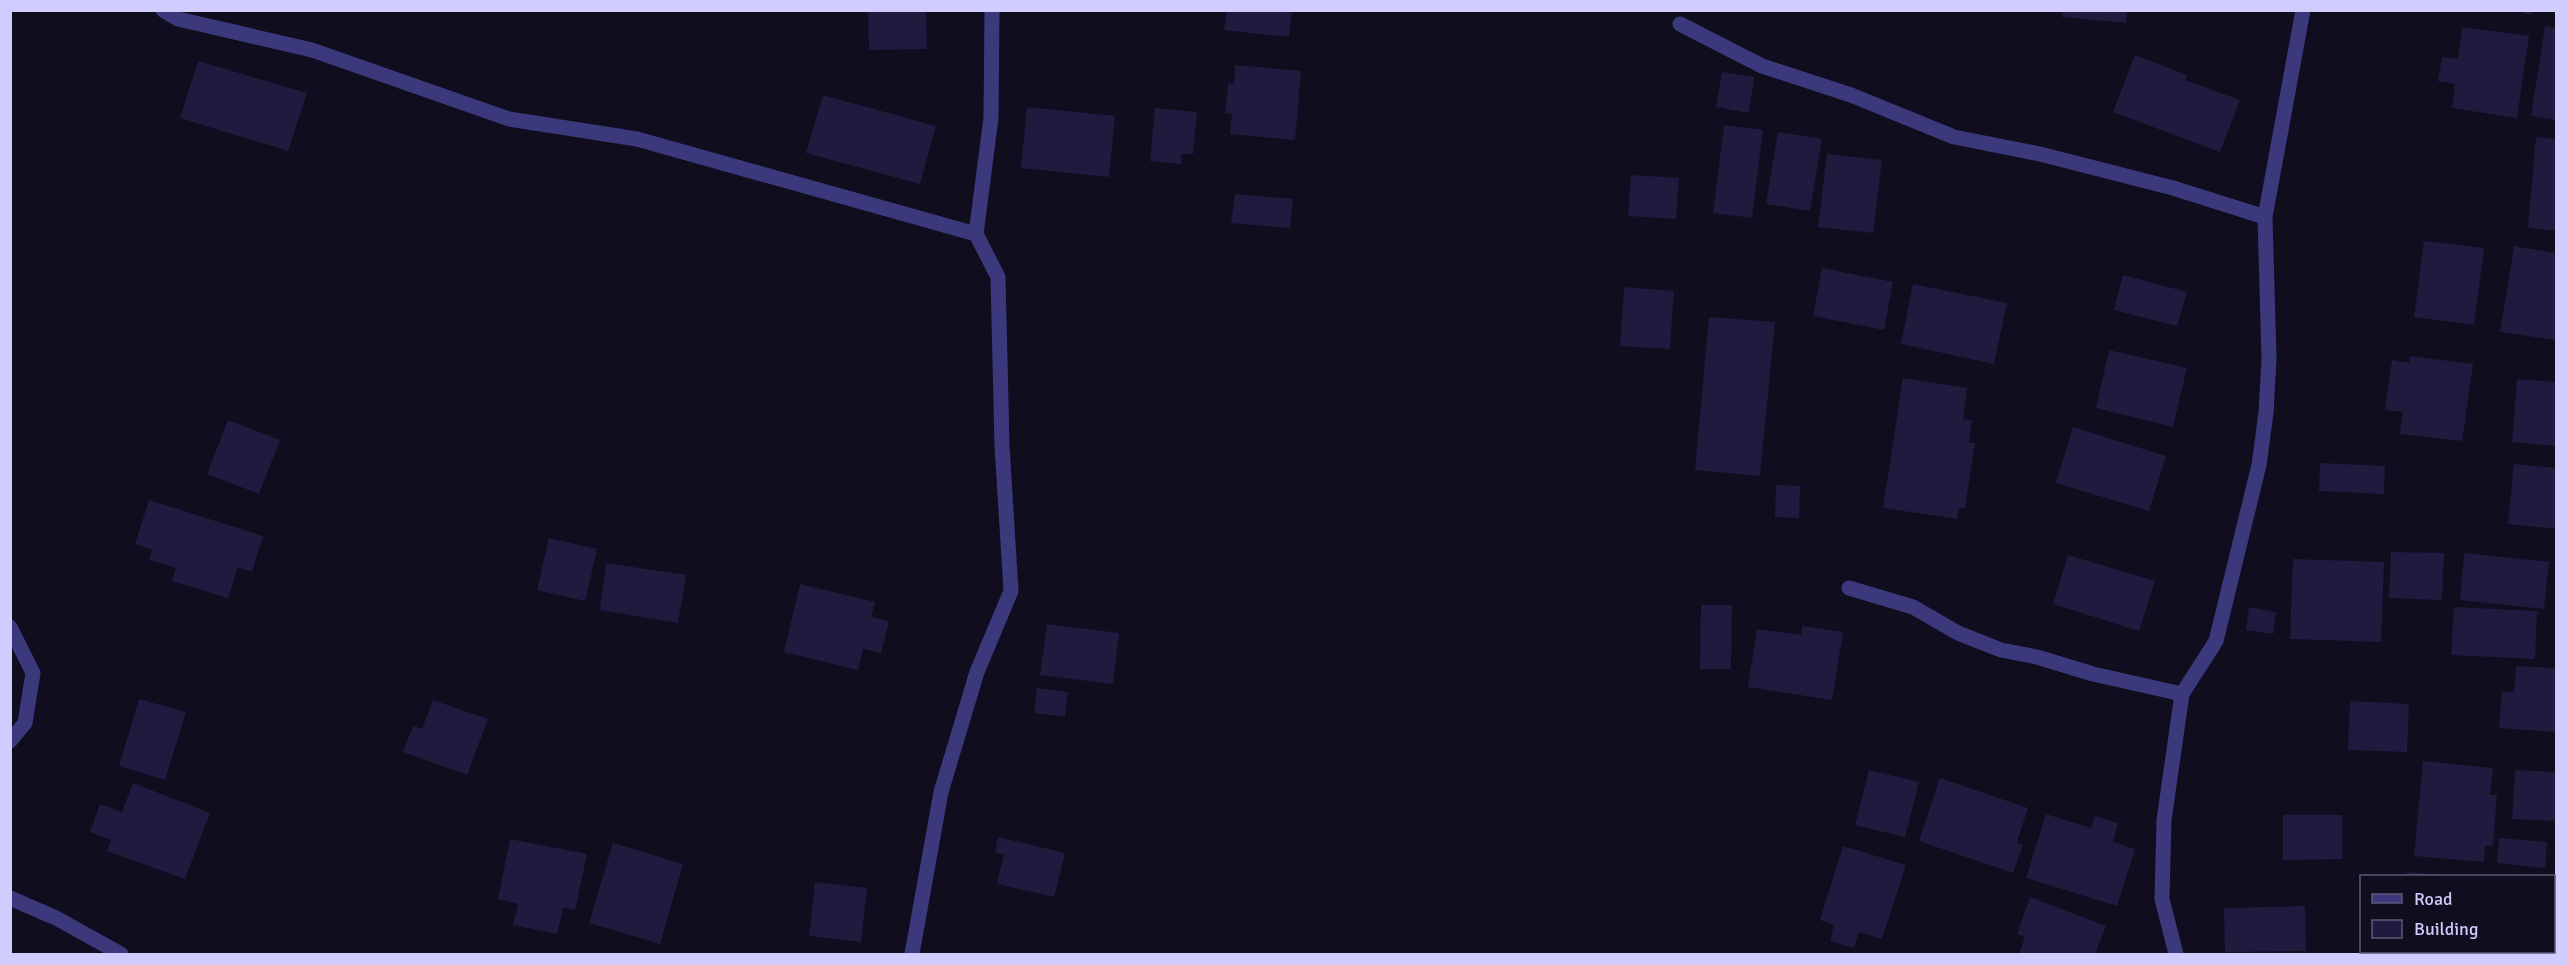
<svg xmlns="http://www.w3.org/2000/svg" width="2567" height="965" font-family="Signika,sans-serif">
<rect width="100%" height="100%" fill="#0f0d1e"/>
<path fill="#201a3e" d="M868 10H926L927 49 869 50Z
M1227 10H1292L1289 37 1224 30Z
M2063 10H2127L2126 23 2062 17Z
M2512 10H2532L2531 15Z
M2545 26 2556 28V120L2531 116Z
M2462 27 2529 36 2517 118 2452 108 2455 84 2438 81 2442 57 2458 59Z
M2135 55 2187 75 2185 80 2240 100 2220 152 2113 112Z
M198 61 307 93 288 151 180 118Z
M1235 65 1301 71 1295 140 1230 134 1232 114 1225 113 1228 83 1234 84Z
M1722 72 1754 77 1749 113 1716 107Z
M823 95 936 126 920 184 806 153Z
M1027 107 1115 116 1109 177 1021 168Z
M1155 108 1197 112 1193 154H1181V164L1150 161Z
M1724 125 1763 130 1752 218 1713 213Z
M1778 132 1822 139 1810 211 1766 204Z
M2536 137 2556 139V231L2528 228Z
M1827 154 1882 160 1873 233 1818 227Z
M1631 175 1679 178 1676 219 1628 216Z
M1235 194 1293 199 1290 228 1231 223Z
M2424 241 2484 248 2474 325 2414 317Z
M2514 246 2556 253V340L2500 332Z
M1822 268 1893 282 1884 330 1813 316Z
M2123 275 2187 292 2177 326 2114 310Z
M1913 284 2007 303 1994 364 1901 344Z
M1624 287 1674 291 1670 349 1620 346Z
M1709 317 1775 322 1760 476 1695 470Z
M2109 350 2187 368 2173 427 2096 408Z
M2410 356 2473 364 2462 441 2400 434 2403 412 2385 410 2392 360 2409 363Z
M1903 378 1967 388 1963 419 1972 420 1969 443H1975L1965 508H1959L1957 519 1883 508Z
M2517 379 2556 382V446L2512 442Z
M228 420 280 440 259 494 207 474Z
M2073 427 2166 456 2149 511 2056 483Z
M2320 463 2385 466 2384 494 2319 491Z
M2514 464 2556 468V529L2508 524Z
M1776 485 1800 486 1799 518 1775 517Z
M149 500 263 536 252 572 238 567 228 598 172 581 176 568 149 560 152 550 135 544Z
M549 538 597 549 585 601 537 590Z
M2391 552 2444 553 2442 600 2389 598Z
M2464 553 2549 562 2544 609 2460 600Z
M2068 555 2155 581 2139 631 2053 604Z
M2293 559 2384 562 2381 642 2290 639Z
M606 563 686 575 678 623 600 610Z
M800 584 875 602 871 617 889 621 881 653 863 649 858 670 784 652Z
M1701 605H1732L1731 669H1700Z
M2249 607 2276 612 2273 634 2246 630Z
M2454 607 2537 611 2535 659 2451 655Z
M1047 624 1119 633 1113 684 1040 675Z
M1802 626 1843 632 1832 700 1748 687 1757 629 1801 635Z
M2516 666 2556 668V732L2499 728 2502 692H2514Z
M1037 688 1068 692 1065 717 1034 713Z
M139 699 186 712 165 780 119 766Z
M433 700 488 719 467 775 403 752 413 726 422 729Z
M2350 701 2409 704 2407 752 2348 750Z
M2423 761 2493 768 2490 795H2497L2493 846 2485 845 2484 862 2414 856Z
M1869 770 1919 782 1905 837 1855 825Z
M2515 770 2556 772V821L2512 819Z
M1940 778 2028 808 2017 842 2023 845 2013 873 1919 841Z
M133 783 210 813 185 879 107 851 111 840 90 832 100 804 122 812Z
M2046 814 2091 828 2095 816 2118 823 2113 842 2135 849 2117 906 2026 878Z
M2283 815H2342V859L2283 860Z
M998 837 1065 853 1054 897 997 884 1004 854 995 853Z
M2499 838 2547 842 2545 868 2497 863Z
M510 839 587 854 575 910 563 908 557 934 513 925 518 904 498 899Z
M613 843 683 864 660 944 589 923Z
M1843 846 1906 865 1882 939 1859 932 1854 948 1830 941 1834 925 1820 920Z
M2407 872 2445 875V876H2407Z
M815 882 867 888 861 942 809 936Z
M2030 897 2106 926 2095 954H2019L2025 937 2017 934Z
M2305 906 2306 951 2225 952 2224 908Z
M2402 952H2468V954H2402Z"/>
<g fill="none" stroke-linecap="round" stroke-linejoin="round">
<path stroke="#3b397c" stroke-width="15" d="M163 10 178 19 312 50 509 119 637 139 976 234 998 277 1002 446 1011 591 977 672 941 792 912 954
M1680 24 1762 66 1851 95 1954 137 2040 154 2173 188 2265 217
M976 234 991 118 992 10
M1849 588 1913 607 1958 633 2001 650 2037 657 2093 674 2182 694
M10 627 33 673 25 723 10 741
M10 898 56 918 121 954
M2176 954 2162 899 2164 820 2182 694 2216 641 2259 465 2266 413 2269 359 2265 217 2303 10"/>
</g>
<rect width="2567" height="965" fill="none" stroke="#d0ccfd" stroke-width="24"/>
<rect x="2360" y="875" width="195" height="78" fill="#0f0d1e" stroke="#5c5977" stroke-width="1.5"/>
<rect x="2372" y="894" width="30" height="9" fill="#3b397c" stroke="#5c5977" stroke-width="1.5"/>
<text x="2414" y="905" font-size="18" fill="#d0ccfd">Road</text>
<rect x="2372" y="920" width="30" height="18" fill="#201a3e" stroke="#5c5977" stroke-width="1.5"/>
<text x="2414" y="935" font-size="18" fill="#d0ccfd">Building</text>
</svg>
